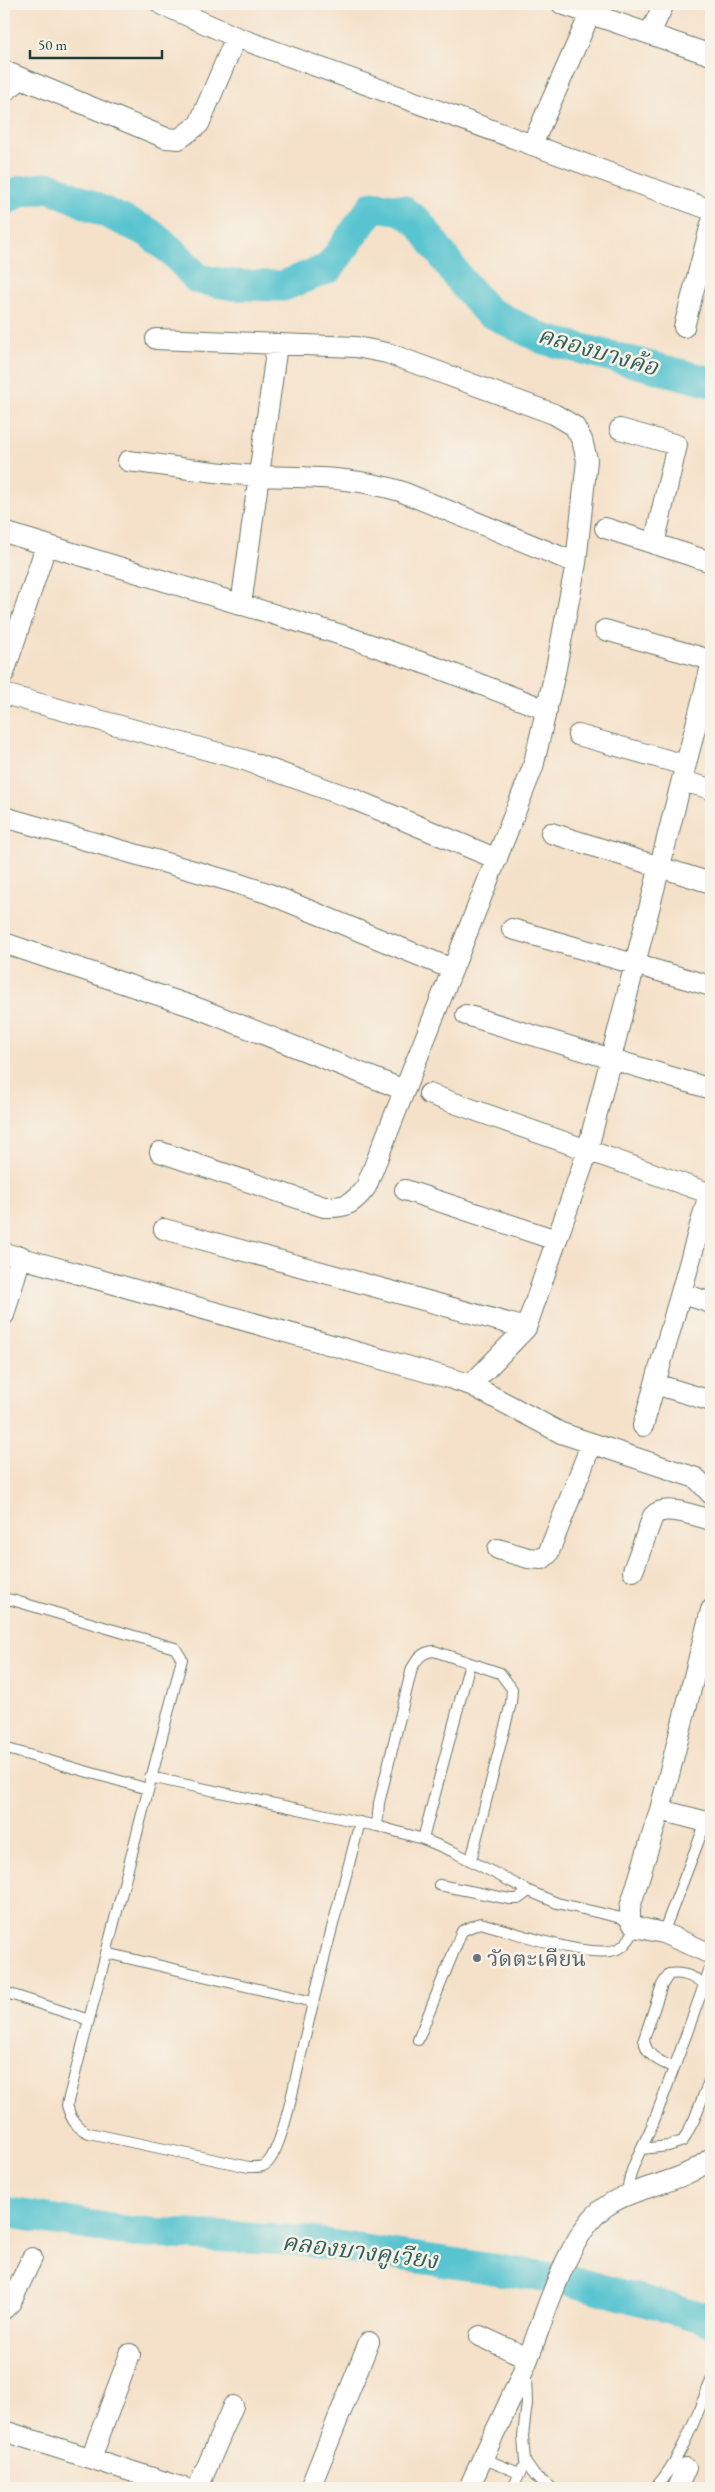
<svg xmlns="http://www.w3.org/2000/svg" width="715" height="2492" font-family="'EB Garamond','Noto Serif Thai',serif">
<rect width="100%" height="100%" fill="#f7f3e8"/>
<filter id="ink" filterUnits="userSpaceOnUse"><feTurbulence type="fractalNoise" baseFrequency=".02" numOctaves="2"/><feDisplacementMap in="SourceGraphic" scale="10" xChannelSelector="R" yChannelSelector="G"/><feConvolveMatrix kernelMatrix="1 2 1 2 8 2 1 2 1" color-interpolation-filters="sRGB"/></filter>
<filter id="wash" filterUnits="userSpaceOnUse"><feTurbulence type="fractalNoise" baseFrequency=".0096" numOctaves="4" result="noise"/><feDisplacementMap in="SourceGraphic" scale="20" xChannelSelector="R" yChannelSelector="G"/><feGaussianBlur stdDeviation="1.12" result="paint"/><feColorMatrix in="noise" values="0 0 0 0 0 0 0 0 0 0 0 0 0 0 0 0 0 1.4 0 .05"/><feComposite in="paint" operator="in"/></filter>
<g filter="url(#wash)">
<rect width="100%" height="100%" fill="#f5e1c9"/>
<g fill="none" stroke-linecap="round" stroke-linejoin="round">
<path stroke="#58c4d0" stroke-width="31" d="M4 201 21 191 50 187 148 232 174 253 198 279 233 285 283 286 329 268 373 206 402 210 419 223 461 281 487 311 543 339 711 382
M4 2212 132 2232 304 2241 567 2280 702 2317 711 2322"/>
</g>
</g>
<g filter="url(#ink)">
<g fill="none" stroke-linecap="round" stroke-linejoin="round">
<defs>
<path id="service" d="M4 1599 12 1600 175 1648 182 1659 67 2105C71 2119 75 2127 89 2133L249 2167C257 2167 264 2168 269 2161 286 2138 298 2063 306 2033 322 1962 342 1892 360 1822
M4 1748 148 1789
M150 1777 377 1826
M423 1839 470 1663
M471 1860 511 1703 512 1689 500 1673 434 1651C422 1652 418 1658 412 1668L379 1803 377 1826 423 1839 454 1852 529 1891 557 1903 630 1920
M439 1885 510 1899H518L529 1891
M663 1933 706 1822
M106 1953 313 2002
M4 1992 89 2020
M418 2040 462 1931 480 1923C509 1930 594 1962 620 1948 628 1943 632 1935 636 1927
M674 2068C660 2061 646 2057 644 2039L662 1985 669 1974C686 1971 696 1980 711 1986
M642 2149 668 2146 683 2141 694 2120 711 2076
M627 2196C628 2168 644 2146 654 2121 674 2069 693 2017 711 1965
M526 2377 527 2403 523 2436 525 2462 535 2476 552 2488
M482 2458 519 2473
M513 2488 522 2469
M655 2488C682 2458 695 2418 711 2381"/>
<path id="minor" d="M161 4 236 37 711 210
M562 4 711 55
M650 33 664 4
M4 71 166 138 179 139 199 124 236 37
M4 92 21 79
M532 145 590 14
M684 327 711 224
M156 339 356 347 387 353 554 414 574 426 582 440 587 460 576 563 556 668 533 767 366 1187C353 1204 346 1208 324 1207L160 1152
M620 429 677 445 654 544
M128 461C172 466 216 474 260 476 310 478 351 476 400 491L576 563
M605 528 711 562
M4 532 345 636 438 668 547 710
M241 605 277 345
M605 630 711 660
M4 673 46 546
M4 694 244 760 351 798 497 859
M578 735 685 765
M682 781 711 789
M4 817 233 882 267 893 452 969
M551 833 711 883
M512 929 711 986
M4 943 200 1009 404 1090
M466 1015 711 1089
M429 1094 711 1194
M405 1190 556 1240
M164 1229 526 1328
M4 1253 449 1378 471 1385 561 1433 696 1478 711 1494
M681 1293 711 1303
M4 1315 21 1256
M655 1384 711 1401
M471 1385 526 1328 586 1156 711 666
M643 1426 709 1194
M498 1549 528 1558 542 1559 548 1554 591 1445
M633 1571 653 1516C665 1503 695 1516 711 1520
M711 1610 660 1810 630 1907V1920L636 1927 663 1933 711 1954
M660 1810 711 1823
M4 2309 11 2302 32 2258
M480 2336 528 2358
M4 2431 184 2488
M91 2458 130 2354
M198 2488 233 2406
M310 2488 369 2342
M469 2488C487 2447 509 2406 526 2364 543 2322 568 2232 605 2207 638 2184 681 2185 711 2158
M677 2488 686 2468"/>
</defs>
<use href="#service" stroke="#6a7668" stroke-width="12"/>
<use href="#minor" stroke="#6a7668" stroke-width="22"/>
<use href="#service" stroke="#fff" stroke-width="10"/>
<use href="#minor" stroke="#fff" stroke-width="20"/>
</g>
</g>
<circle fill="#6b7280" stroke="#f7f3e8" stroke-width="2" cx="477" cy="1958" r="5"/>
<g text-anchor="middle" stroke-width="5" stroke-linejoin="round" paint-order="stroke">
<g font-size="22" fill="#5b616d" stroke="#f7f3e8" text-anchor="start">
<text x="487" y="1966">วัดตะเคียน</text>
</g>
<g font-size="24" font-style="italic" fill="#2d5f5b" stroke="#f7f3e8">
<text transform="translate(598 351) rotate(16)" y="8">คลองบางค้อ</text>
<text transform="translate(360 2251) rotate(7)" y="8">คลองบางคูเวียง</text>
</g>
</g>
<rect width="715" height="2492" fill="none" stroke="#f7f3e8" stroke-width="20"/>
<path d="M30 50v8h132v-8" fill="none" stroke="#1f3d34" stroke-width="2.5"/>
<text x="38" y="50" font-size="15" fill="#1f3d34" stroke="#f7f3e8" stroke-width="4" paint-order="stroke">50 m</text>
</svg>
